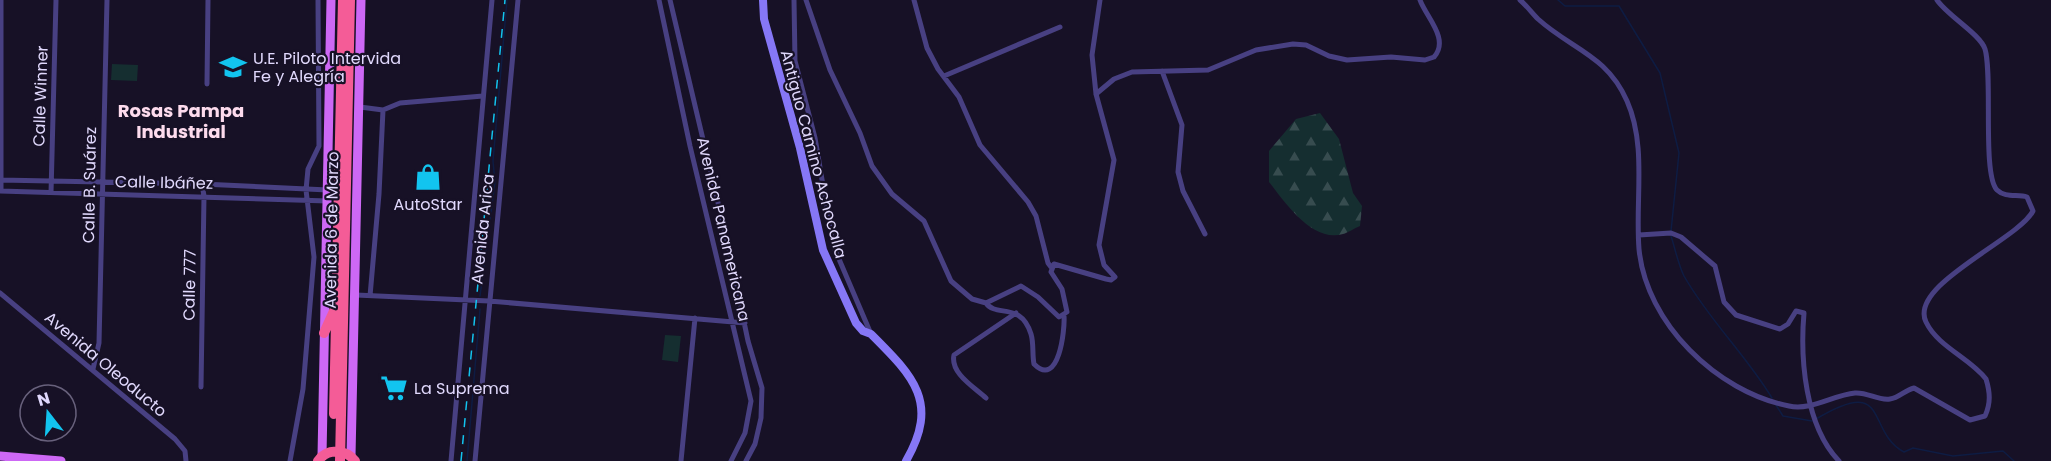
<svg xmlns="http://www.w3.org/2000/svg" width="2051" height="461" font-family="Poppins,sans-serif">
<defs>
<pattern id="forest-firs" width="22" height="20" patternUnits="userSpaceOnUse" patternTransform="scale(1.5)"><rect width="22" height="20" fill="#152e30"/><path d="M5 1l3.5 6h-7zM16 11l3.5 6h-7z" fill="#374c4f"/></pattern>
</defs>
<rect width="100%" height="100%" fill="#171126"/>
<path fill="url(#forest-firs)" d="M1320 113 1339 139 1353 193 1362 206 1360 226C1354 228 1348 233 1343 234 1312 243 1285 202 1269 182V151L1296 119Z"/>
<path fill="#152e30" d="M112 64 138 65 137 81 111 80Z
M665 335 681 336 678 362 662 360Z"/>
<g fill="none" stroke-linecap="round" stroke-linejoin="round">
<path stroke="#0e1c43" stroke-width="1.5" d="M1558 0 1565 6H1619L1660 73 1679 153 1671 231
M1671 236C1675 248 1678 264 1684 276 1709 320 1746 355 1772 398
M480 296 495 182 493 161 507 0
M1776 405 1783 416 1812 421
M1816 419C1891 374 1865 431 1904 452L1913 448 1953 456 2003 451 2014 461
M467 461 480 309"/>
<path stroke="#484082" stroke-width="5" d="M1 0V191
M659 0 690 146 751 401 745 433 731 461
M670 0 728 245 748 341 762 388 761 418 755 444 746 461
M794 0 795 61 815 138 833 245 871 334
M806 0 830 70 860 133 872 166 892 194 924 221 951 281 972 299 986 303 1021 286 1038 297 1059 317 1067 312 1062 289 1051 272 1054 264 1106 279 1111 280 1115 277 1104 265 1099 245 1114 160 1096 94 1092 55 1100 0
M914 0 927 48 938 69 959 97 980 145 1028 202 1036 216 1048 263 1051 267
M1520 0C1527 6 1532 13 1538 19 1571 49 1607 55 1627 101 1647 146 1635 200 1639 249 1646 323 1717 392 1789 406 1811 411 1833 395 1855 393 1868 392 1878 401 1890 399 1899 398 1905 390 1914 388L1970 420 1985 416C1991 403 1990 392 1986 379 1970 358 1938 347 1926 322 1908 285 2018 240 2033 211L2027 197C2018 194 2005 198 1997 190 1982 175 1993 75 1985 49 1980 34 1948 16 1937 0
M1162 71 1182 125 1178 172 1183 191 1205 234
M944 76 1060 27
M207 84 208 0
M1096 94 1114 79 1132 72 1208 70 1256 50 1293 44 1306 45 1329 56 1347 60 1391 57 1425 60 1434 57C1450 39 1426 17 1420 0
M360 107 383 110 400 103 483 96
M0 180 202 184 328 190
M0 191 328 201
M51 193 56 0
M1639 235 1671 233 1681 237 1715 266 1724 302 1736 315 1780 329 1788 324 1796 311 1804 313C1800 358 1805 426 1839 461
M0 293 175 439 185 451 186 461
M356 295 489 301 745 323
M370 296 379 194 383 110
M986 303C996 318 1021 301 1031 334 1034 344 1032 354 1034 364 1059 389 1065 329 1064 316
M93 369 99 343 107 0
M201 387 204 196 202 184
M986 398C974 387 950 373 954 355L1016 313
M290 461 303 389 314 257 306 190 308 169 319 146 318 0
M451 461 492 0
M475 461 518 0
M681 461 695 318"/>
<path stroke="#8677f6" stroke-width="8" d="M763 0 764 19 800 148 823 250 856 323 863 331 871 334C913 376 940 402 906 461"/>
<path stroke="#cd68f5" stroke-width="9" d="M0 456 61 461
M322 456 331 0
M351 456 361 0"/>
<path stroke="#f45c97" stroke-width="10" d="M324 333 334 311
M334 414 343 0
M318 461C327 448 346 449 355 461
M340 461 350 0"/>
<path stroke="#12c4ef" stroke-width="1.5" stroke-dasharray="9 8" stroke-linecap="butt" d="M461 461 505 0"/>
</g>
<defs>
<symbol id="school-bare" viewBox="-9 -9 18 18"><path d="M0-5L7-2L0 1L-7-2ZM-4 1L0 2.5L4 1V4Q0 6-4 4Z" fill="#12c4ef" stroke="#171126" stroke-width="2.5" paint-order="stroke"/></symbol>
<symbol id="shop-bare" viewBox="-9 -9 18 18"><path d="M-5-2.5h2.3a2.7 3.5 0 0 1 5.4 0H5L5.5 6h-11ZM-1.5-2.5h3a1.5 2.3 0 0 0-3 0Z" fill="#12c4ef" stroke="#171126" stroke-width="2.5" paint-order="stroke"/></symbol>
<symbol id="supermarket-bare" viewBox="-9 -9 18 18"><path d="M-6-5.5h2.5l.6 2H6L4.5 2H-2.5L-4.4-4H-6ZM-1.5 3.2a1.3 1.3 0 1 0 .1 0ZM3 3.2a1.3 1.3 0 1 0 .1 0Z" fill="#12c4ef" stroke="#171126" stroke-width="2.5" paint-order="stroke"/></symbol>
</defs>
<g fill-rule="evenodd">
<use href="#school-bare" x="214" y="48" width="38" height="38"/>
<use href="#shop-bare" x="409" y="158" width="38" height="38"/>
<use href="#supermarket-bare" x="375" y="369" width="38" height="38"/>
</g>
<g text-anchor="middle" stroke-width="4.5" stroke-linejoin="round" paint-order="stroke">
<g font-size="16" fill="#e1d9fd" stroke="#171126" text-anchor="start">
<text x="253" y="64">U.E. Piloto Intervida<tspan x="253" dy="18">Fe y Alegría</tspan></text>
<text x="428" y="210" text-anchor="middle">AutoStar</text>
<text x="414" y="394">La Suprema</text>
</g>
<g font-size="16" fill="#e1d9fd" stroke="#171126">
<text transform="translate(40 96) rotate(-88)" y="6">Calle Winner</text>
<text transform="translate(814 154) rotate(75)" y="6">Antiguo Camino Achocalla</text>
<text transform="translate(164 182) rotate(1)" y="6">Calle Ibáñez</text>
<text transform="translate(89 185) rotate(-89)" y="6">Calle B. Suárez</text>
<text transform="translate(482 229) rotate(-84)" y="6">Avenida Arica</text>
<text transform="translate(724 229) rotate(77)" y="6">Avenida Panamericana</text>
<text transform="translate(331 230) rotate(-89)" y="6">Avenida 6 de Marzo</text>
<text transform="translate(189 285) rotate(-89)" y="6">Calle 777</text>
<text transform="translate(106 364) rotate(40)" y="6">Avenida Oleoducto</text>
</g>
<g font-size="18" font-weight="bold" fill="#fddbed" stroke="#171126">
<text x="181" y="117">Rosas Pampa<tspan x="181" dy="21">Industrial</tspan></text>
</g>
</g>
<g transform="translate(48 413) rotate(343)"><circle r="28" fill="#171126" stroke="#68617c" stroke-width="1.5"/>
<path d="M0-4.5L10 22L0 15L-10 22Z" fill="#12c4ef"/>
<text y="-9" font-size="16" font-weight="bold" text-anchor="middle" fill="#e1d9fd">N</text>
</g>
</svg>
